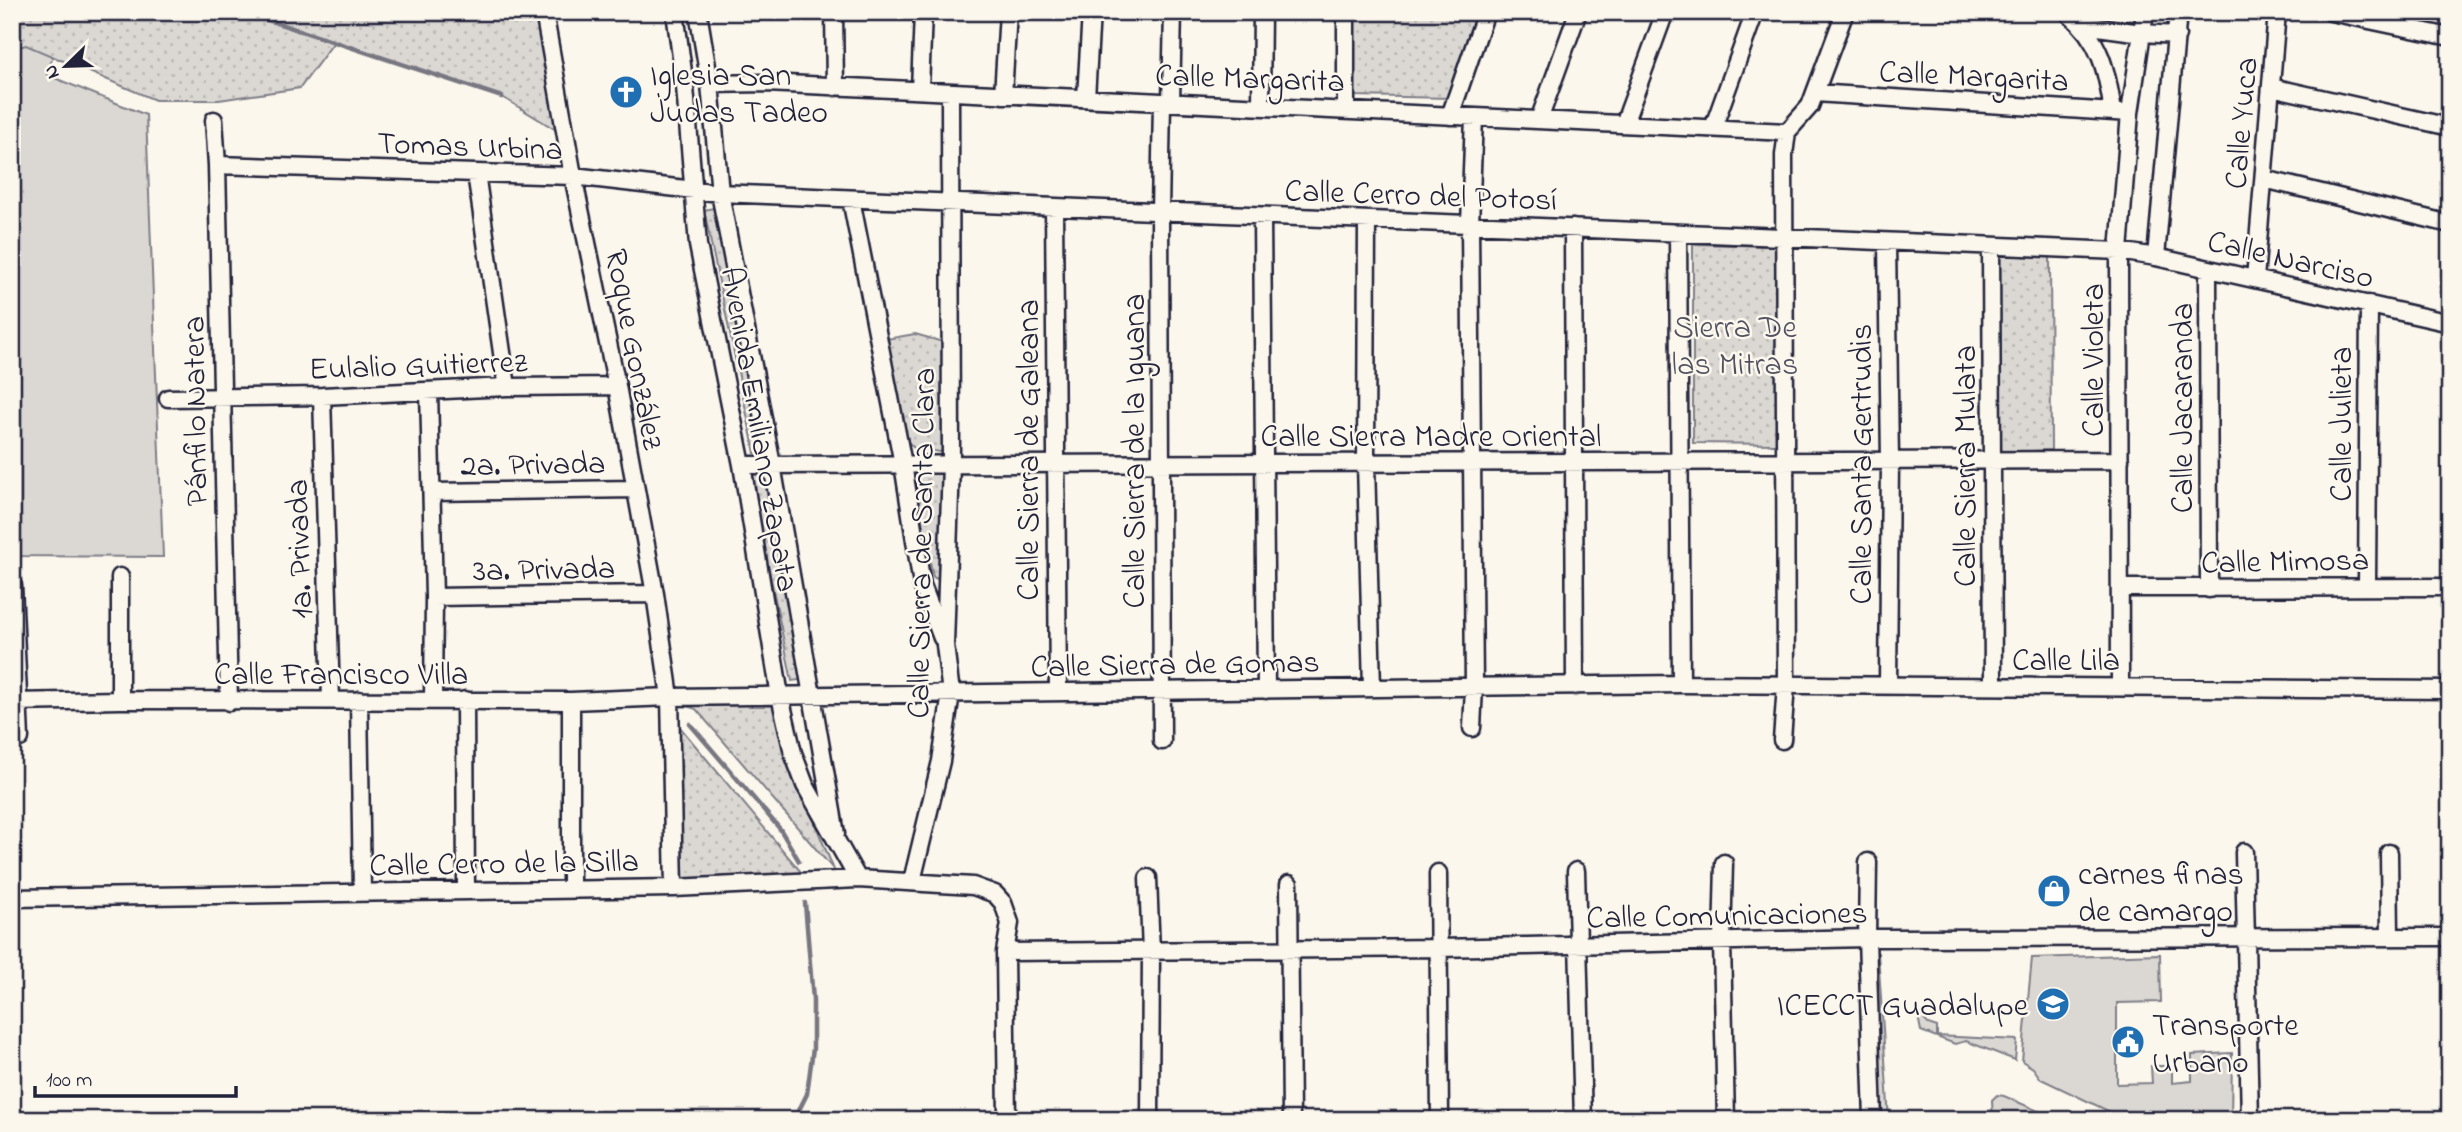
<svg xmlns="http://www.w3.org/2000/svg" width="2462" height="1132" font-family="'Indie Flower',sans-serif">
<defs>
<pattern id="park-dots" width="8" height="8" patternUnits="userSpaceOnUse" patternTransform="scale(1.75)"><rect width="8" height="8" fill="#dbd8d3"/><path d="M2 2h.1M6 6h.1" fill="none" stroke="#bcb9b6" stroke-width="1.8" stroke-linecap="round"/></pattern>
</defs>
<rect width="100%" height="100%" fill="#fbf7ec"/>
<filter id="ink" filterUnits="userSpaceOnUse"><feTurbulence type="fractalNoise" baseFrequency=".0143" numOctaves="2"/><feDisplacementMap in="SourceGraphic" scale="14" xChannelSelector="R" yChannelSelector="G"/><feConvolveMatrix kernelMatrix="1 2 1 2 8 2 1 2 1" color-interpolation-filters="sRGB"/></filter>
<g filter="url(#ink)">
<path fill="#dbd8d3" stroke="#7e7d87" stroke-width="2" d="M64 20 47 75 146 115 163 557 12 556V34Z
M1872 953H1878L1889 1120H1878Z
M2160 954 2161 1002 2117 1003V1084L2152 1083 2151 1066H2172V1083L2192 1081V1055L2232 1053 2231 1120H2127L2041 1079 2033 1068 2022 1061 2032 958Z
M1917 1011 1928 1024 1937 1027V1036L2017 1040 2015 1060 1966 1041 1955 1044 1921 1031Z
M1997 1095 2004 1096 2045 1114 2049 1120H1993L1992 1100Z"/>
<path fill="url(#park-dots)" stroke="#7e7d87" stroke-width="2" d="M12 12H392L398 16 423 12H543L566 136 502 97 334 42 300 88 219 100H155L26 45 12 49Z
M1350 12H1468L1477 16 1451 98 1354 96Z
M727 205 771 450 755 453 704 210Z
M1693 244 1777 246 1776 444 1693 443Z
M2050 254 2051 450 1999 453 1998 256Z
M915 334 943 342 950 446 940 452 914 448 908 442 886 339Z
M911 465 948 468 939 580 933 577Z
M775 467 814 678 792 681 748 469Z
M771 698 794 772 834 870 696 709 675 702Z
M674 720 811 884 685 880 681 873Z"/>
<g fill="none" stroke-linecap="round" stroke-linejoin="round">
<path stroke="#787681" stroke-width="4.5" d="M243 12 502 97
M690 724 780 829 799 861
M794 1120 807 1094 813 1048V1000L805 903"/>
<defs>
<path id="minor" d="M544 12 573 176 617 386 655 594 670 697 674 888
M675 12 685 87 698 245 742 465 780 696 793 753 805 785 858 879
M698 12 710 84 720 193 772 465 836 834
M834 12 835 87
M2067 12C2101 40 2107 71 2113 112
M2331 12 2450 37
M2083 25 2142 33 2177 35
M710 84 766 83 1787 132
M2271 87 2450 127
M920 90 923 12
M1815 93 2130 113
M1003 95 1008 12
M1086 98 1091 12
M1162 102 1160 212 1162 741
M1171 102 1173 12
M1261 106 1262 12
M1346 109V12
M1450 116 1486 12
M214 120 217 165 229 702
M1539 120 1578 12
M1624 124 1665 12
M1713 128 1755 12
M217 165 573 176 720 193 2119 251 2156 257 2450 323
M476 173 507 387
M2264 179 2450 224
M851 199 903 464 922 585 942 638
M1054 207 1058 692
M1262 216 1266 690
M1367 220 1366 463 1372 688
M1573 228 1575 686
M1678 233 1681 684
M1887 242 1890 461 1888 686
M1991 246 1993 686
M2156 257 2178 12
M2208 269 2209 589
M2255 279 2277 12
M429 391 434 597 433 700
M322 396 331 700
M168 398 322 396 507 387 617 386
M742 465 2120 460
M432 492 635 489
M13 586 20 738
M2367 586 2369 304
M2121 588 2450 587
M434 597 655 594
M2120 687 2119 251 2130 113 2145 12
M120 700V577
M359 700 362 891
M465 700 466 891
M12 702 120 700 571 701 670 697 1681 684 2450 690
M1472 728 1474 687 1470 224 1474 117
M1782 740 1786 685 1784 155 1787 132 1810 106 1845 12
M2244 852 2250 1120
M2389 853 2390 936
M1868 862 1867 938 1873 1120
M1724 863 1722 943 1726 1120
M1576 871 1583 1120
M1438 873 1440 1120
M1148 878 1151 952 1150 1120
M912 881 941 761 951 693 945 645 951 464 950 93
M1289 884 1291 1120
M571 890V701
M12 898 674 888 858 879 973 886 995 894 1003 903 1010 923 1005 952 1007 1120
M1005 952 1440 948 1867 938 2450 937"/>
</defs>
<use href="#minor" stroke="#22223b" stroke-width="21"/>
<use href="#minor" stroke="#fbf7ec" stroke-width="16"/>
</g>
</g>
<defs>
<symbol id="church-disc" viewBox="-11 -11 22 22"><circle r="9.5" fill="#1f6fb2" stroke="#fbf7ec"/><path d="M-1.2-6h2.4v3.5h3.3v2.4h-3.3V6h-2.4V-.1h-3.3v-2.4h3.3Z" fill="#fff"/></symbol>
<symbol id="shop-disc" viewBox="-11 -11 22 22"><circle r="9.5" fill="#1f6fb2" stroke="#fbf7ec"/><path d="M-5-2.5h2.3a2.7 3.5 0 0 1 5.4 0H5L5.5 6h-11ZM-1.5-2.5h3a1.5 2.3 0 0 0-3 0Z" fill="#fff"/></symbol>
<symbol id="school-disc" viewBox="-11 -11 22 22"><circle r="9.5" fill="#1f6fb2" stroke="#fbf7ec"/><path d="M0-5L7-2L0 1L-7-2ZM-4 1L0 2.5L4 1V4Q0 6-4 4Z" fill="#fff"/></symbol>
<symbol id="civic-disc" viewBox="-11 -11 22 22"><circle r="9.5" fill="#1f6fb2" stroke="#fbf7ec"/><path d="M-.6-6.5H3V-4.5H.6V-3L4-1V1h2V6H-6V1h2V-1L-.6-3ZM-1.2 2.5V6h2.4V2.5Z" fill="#fff"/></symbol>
</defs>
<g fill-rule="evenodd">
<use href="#church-disc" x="607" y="73" width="38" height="38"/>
<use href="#shop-disc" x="2035" y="872" width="38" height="38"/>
<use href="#school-disc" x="2034" y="985" width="38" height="38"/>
<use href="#civic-disc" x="2109" y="1023" width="38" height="38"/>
</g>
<g text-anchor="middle" stroke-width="5" stroke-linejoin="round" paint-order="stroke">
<g font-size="32" fill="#22223b" stroke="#fbf7ec" text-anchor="start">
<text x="650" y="85">Iglesia San<tspan x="650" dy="37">Judas Tadeo</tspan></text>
<text x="2078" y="884">carnes finas<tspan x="2078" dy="37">de camargo</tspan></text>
<text x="2028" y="1015" text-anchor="end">ICECCT Guadalupe</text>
<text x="2152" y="1035">Transporte<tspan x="2152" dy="37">Urbano</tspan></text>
</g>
<g font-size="32" fill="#22223b" stroke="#fbf7ec">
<text transform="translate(1974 75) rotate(3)" y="11">Calle Margarita</text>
<text transform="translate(1250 77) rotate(2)" y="11">Calle Margarita</text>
<text transform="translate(2240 123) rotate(-85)" y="11">Calle Yuca</text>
<text transform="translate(470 145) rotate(2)" y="11">Tomas Urbina</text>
<text transform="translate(1421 194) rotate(2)" y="11">Calle Cerro del Potosí</text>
<text transform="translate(2291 258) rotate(13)" y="11">Calle Narciso</text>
<text transform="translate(636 349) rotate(79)" y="11">Roque González</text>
<text transform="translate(2092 360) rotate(-90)" y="11">Calle Violeta</text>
<text transform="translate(418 364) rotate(-2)" y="11">Eulalio Guitierrez</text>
<text transform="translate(2181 408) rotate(-90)" y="11">Calle Jacaranda</text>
<text transform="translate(194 411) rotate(-91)" y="11">Pánfilo Natera</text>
<text transform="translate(2340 424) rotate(-90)" y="11">Calle Julieta</text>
<text transform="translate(761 429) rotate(80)" y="11">Avenida Emiliano Zapata</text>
<text x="1431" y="446">Calle Sierra Madre Oriental</text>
<text transform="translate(1027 450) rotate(-90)" y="11">Calle Sierra de Galeana</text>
<text transform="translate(1133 451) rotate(-90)" y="11">Calle Sierra de la Iguana</text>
<text transform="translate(533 463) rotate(-1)" y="11">2a. Privada</text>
<text transform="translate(1860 464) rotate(-90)" y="11">Calle Santa Gertrudis</text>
<text transform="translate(1964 466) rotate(-90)" y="11">Calle Sierra Mulata</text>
<text transform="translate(920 543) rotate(-89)" y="11">Calle Sierra de Santa Clara</text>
<text transform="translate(298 549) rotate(-92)" y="11">1a. Privada</text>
<text transform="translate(2285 560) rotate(-1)" y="11">Calle Mimosa</text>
<text transform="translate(544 568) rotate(-1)" y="11">3a. Privada</text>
<text x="2066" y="670">Calle Lila</text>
<text transform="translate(1175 663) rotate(-1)" y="11">Calle Sierra de Gomas</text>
<text x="341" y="684">Calle Francisco Villa</text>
<text transform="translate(504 862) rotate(-1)" y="11">Calle Cerro de la Silla</text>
<text transform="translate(1727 914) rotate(-1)" y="11">Calle Comunicaciones</text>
</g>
<g font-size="32" fill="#505061" stroke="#fbf7ec">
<text x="1735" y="337">Sierra De<tspan x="1735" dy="37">las Mitras</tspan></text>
</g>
</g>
<rect width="2462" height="1132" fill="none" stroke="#fbf7ec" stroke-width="42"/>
<rect x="21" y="21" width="2420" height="1090" fill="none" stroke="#22223b" stroke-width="2.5" filter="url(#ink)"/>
<g transform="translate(66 66) rotate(247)" stroke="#fbf7ec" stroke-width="5" paint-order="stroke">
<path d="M0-5L12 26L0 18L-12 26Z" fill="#22223b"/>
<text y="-10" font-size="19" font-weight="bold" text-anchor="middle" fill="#22223b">N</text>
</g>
<path d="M35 1086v10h201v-10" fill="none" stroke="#22223b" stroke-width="3.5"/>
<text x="46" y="1086" font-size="21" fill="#22223b" stroke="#fbf7ec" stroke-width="5" paint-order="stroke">100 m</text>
</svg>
